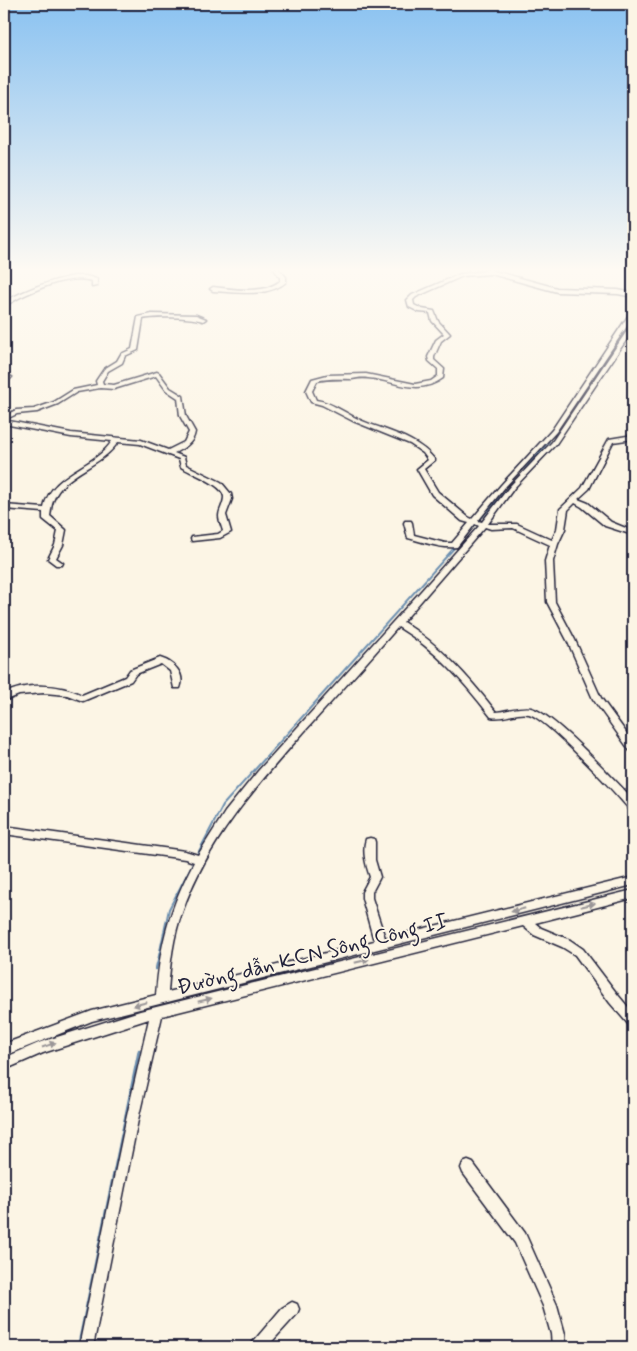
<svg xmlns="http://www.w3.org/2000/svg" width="637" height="1351" font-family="Mynerve,sans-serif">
<rect width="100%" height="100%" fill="#fcf5e5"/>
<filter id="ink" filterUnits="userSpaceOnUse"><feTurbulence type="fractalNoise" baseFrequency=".02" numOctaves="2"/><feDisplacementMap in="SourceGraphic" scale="10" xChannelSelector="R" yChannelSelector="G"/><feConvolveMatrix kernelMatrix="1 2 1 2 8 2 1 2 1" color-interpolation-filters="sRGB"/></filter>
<g filter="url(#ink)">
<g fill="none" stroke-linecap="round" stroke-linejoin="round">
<path stroke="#6c8fb0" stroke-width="1" d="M547 443 633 322"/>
<path stroke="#6c8fb0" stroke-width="2" d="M512 485 549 441
M197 855 223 805 508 488
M157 965 169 909 194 861"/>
<path stroke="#6c8fb0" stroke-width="2.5" d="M156 969 157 964
M78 1347 139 1050"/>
<defs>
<path id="minor" d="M274 269H279L286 277V282C268 298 235 292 213 291L210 289 213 287C234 289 263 295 280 281V277Z
M487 269 557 288 618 290 633 293V297L618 294 557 292 491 274 463 276 416 297 413 300 414 305 422 309 434 311 438 321 450 334 441 341 434 357V360L444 369 443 378C417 397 395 380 368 378 362 377 357 378 352 379 340 379 328 378 317 381L312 391 316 400C331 402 343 412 358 419 384 431 417 436 435 460L424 469 438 492 468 517 472 519 501 485 552 430 630 313 633 311V317L556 432 505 487 478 521 482 522 510 486 552 442 631 325 633 324V330L556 444 514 488 488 524H517L552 540 557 529 560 509 582 488 609 439 633 435V439L613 442 589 489 578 499 588 503 611 522 633 531V535L605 526 582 507 575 503 568 510 565 529 558 544 553 561 555 602 575 640 601 698 633 742V752L630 751 593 699 567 640 547 602 545 561 550 545 513 528 491 529 485 527 403 622C440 645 469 677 496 712 508 711 520 706 531 708 551 712 612 777 629 795L633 800V810L629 809C615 792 546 718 529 714 516 711 504 720 491 717 464 682 436 650 398 627 367 662 336 697 304 732 257 785 207 841 183 910 173 936 170 964 168 992L374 941 362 898V892L370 877C366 865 362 851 366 839L370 838 374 839 375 842V860L380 877 372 892V898L385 938 633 877V885L92 1021 4 1056V1044L92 1011 156 995C160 944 170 907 194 862L185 859 4 834V826L185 851 198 855 225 812 258 771 421 591 479 526 475 524 457 547C441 549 424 542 408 538L404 523 405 521H411L412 523 414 535 445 543H452L469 523 462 521 432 495 417 469 428 460 423 453 410 444 353 421 322 405 311 402 306 391 312 379 327 375 366 374 415 384 431 381 438 376V369L429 361 428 357 436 340 444 334 432 321 430 313 419 312 409 307 407 300 412 295 460 274 485 271Z
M74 276H86L97 279V286L92 287V281C70 275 45 286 25 295 18 298 11 303 4 306V302C26 289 49 281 74 276Z
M152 314 196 315 206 319 203 321C192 317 154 316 143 319L138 350 125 356 122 363 108 371 102 381 103 384 114 385 157 372 159 373 170 388 183 396 186 416 195 432C193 444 184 448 174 453L184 457 186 465 221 482 231 494 232 499 226 515 231 532 220 538 192 541 191 539 192 537 218 534 223 531C222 527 219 521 219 516 219 510 224 504 224 497 224 485 191 473 181 467L179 459 140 444 118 442C102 467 64 472 53 501 51 506 51 511 50 516L66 530 63 545 56 558 63 563 62 565H56L48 559 55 545 58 531 43 519V512L4 509V505L44 508C50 473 95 468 112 441L71 437 4 424V420L71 433 141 440 168 450 184 442 189 432 180 416 178 398 166 390 156 376 114 389 100 388 77 392 58 404 37 412 17 414 4 420V416L16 410 34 409 54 402 73 390 97 385 96 381 104 369 117 361 121 354 132 349 138 317Z
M7 376 12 377 6 383 4 384V379Z
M160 658C173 662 186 673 180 688H174L170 671 161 664 136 674 131 681 83 701 67 695 44 693 19 695 4 701V694C26 682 60 684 82 695L125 677 130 670Z
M633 890V898L535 923 541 928 570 940 583 949 618 995 633 1013V1026L629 1025 610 1003 575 955 562 947 534 935 523 926 162 1016 138 1120 93 1347H79L126 1120 149 1019 43 1053 4 1070V1058L41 1042 140 1011Z
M468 1161 473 1163 525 1233 557 1305 565 1334 566 1347H552L551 1334 543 1306 515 1243 463 1173 461 1168 463 1163Z
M292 1302 297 1304 299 1309 297 1314 267 1347H251L253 1342 282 1308Z"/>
</defs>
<use href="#minor" stroke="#22223b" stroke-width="3"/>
<use href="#minor" fill="#fcf5e5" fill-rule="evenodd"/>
</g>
<defs><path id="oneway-solid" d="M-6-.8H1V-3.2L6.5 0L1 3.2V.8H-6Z" transform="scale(1.25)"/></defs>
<g fill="#9a9698">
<use href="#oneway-solid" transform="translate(588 905) rotate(-13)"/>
<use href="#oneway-solid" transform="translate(518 910) rotate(166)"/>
<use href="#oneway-solid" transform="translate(362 961) rotate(-14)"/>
<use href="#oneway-solid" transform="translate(205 1000) rotate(-14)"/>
<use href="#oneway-solid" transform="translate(140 1004) rotate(166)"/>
<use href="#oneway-solid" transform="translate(49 1045) rotate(-19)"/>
</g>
</g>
<linearGradient id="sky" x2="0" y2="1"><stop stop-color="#8ac2f1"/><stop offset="0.59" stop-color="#fefaf3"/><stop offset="1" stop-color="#fefaf3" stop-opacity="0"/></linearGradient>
<rect width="637" height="458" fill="url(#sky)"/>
<g text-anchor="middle" stroke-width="4" stroke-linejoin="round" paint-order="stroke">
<g font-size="22" fill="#22223b" stroke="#fcf5e5">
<text transform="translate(312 953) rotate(-14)" y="8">Đường dẫn KCN Sông Công II</text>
</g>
</g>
<rect width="637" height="1351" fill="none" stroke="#fcf5e5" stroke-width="20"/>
<rect x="10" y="10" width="617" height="1331" fill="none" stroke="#22223b" stroke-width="2" filter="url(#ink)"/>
</svg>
